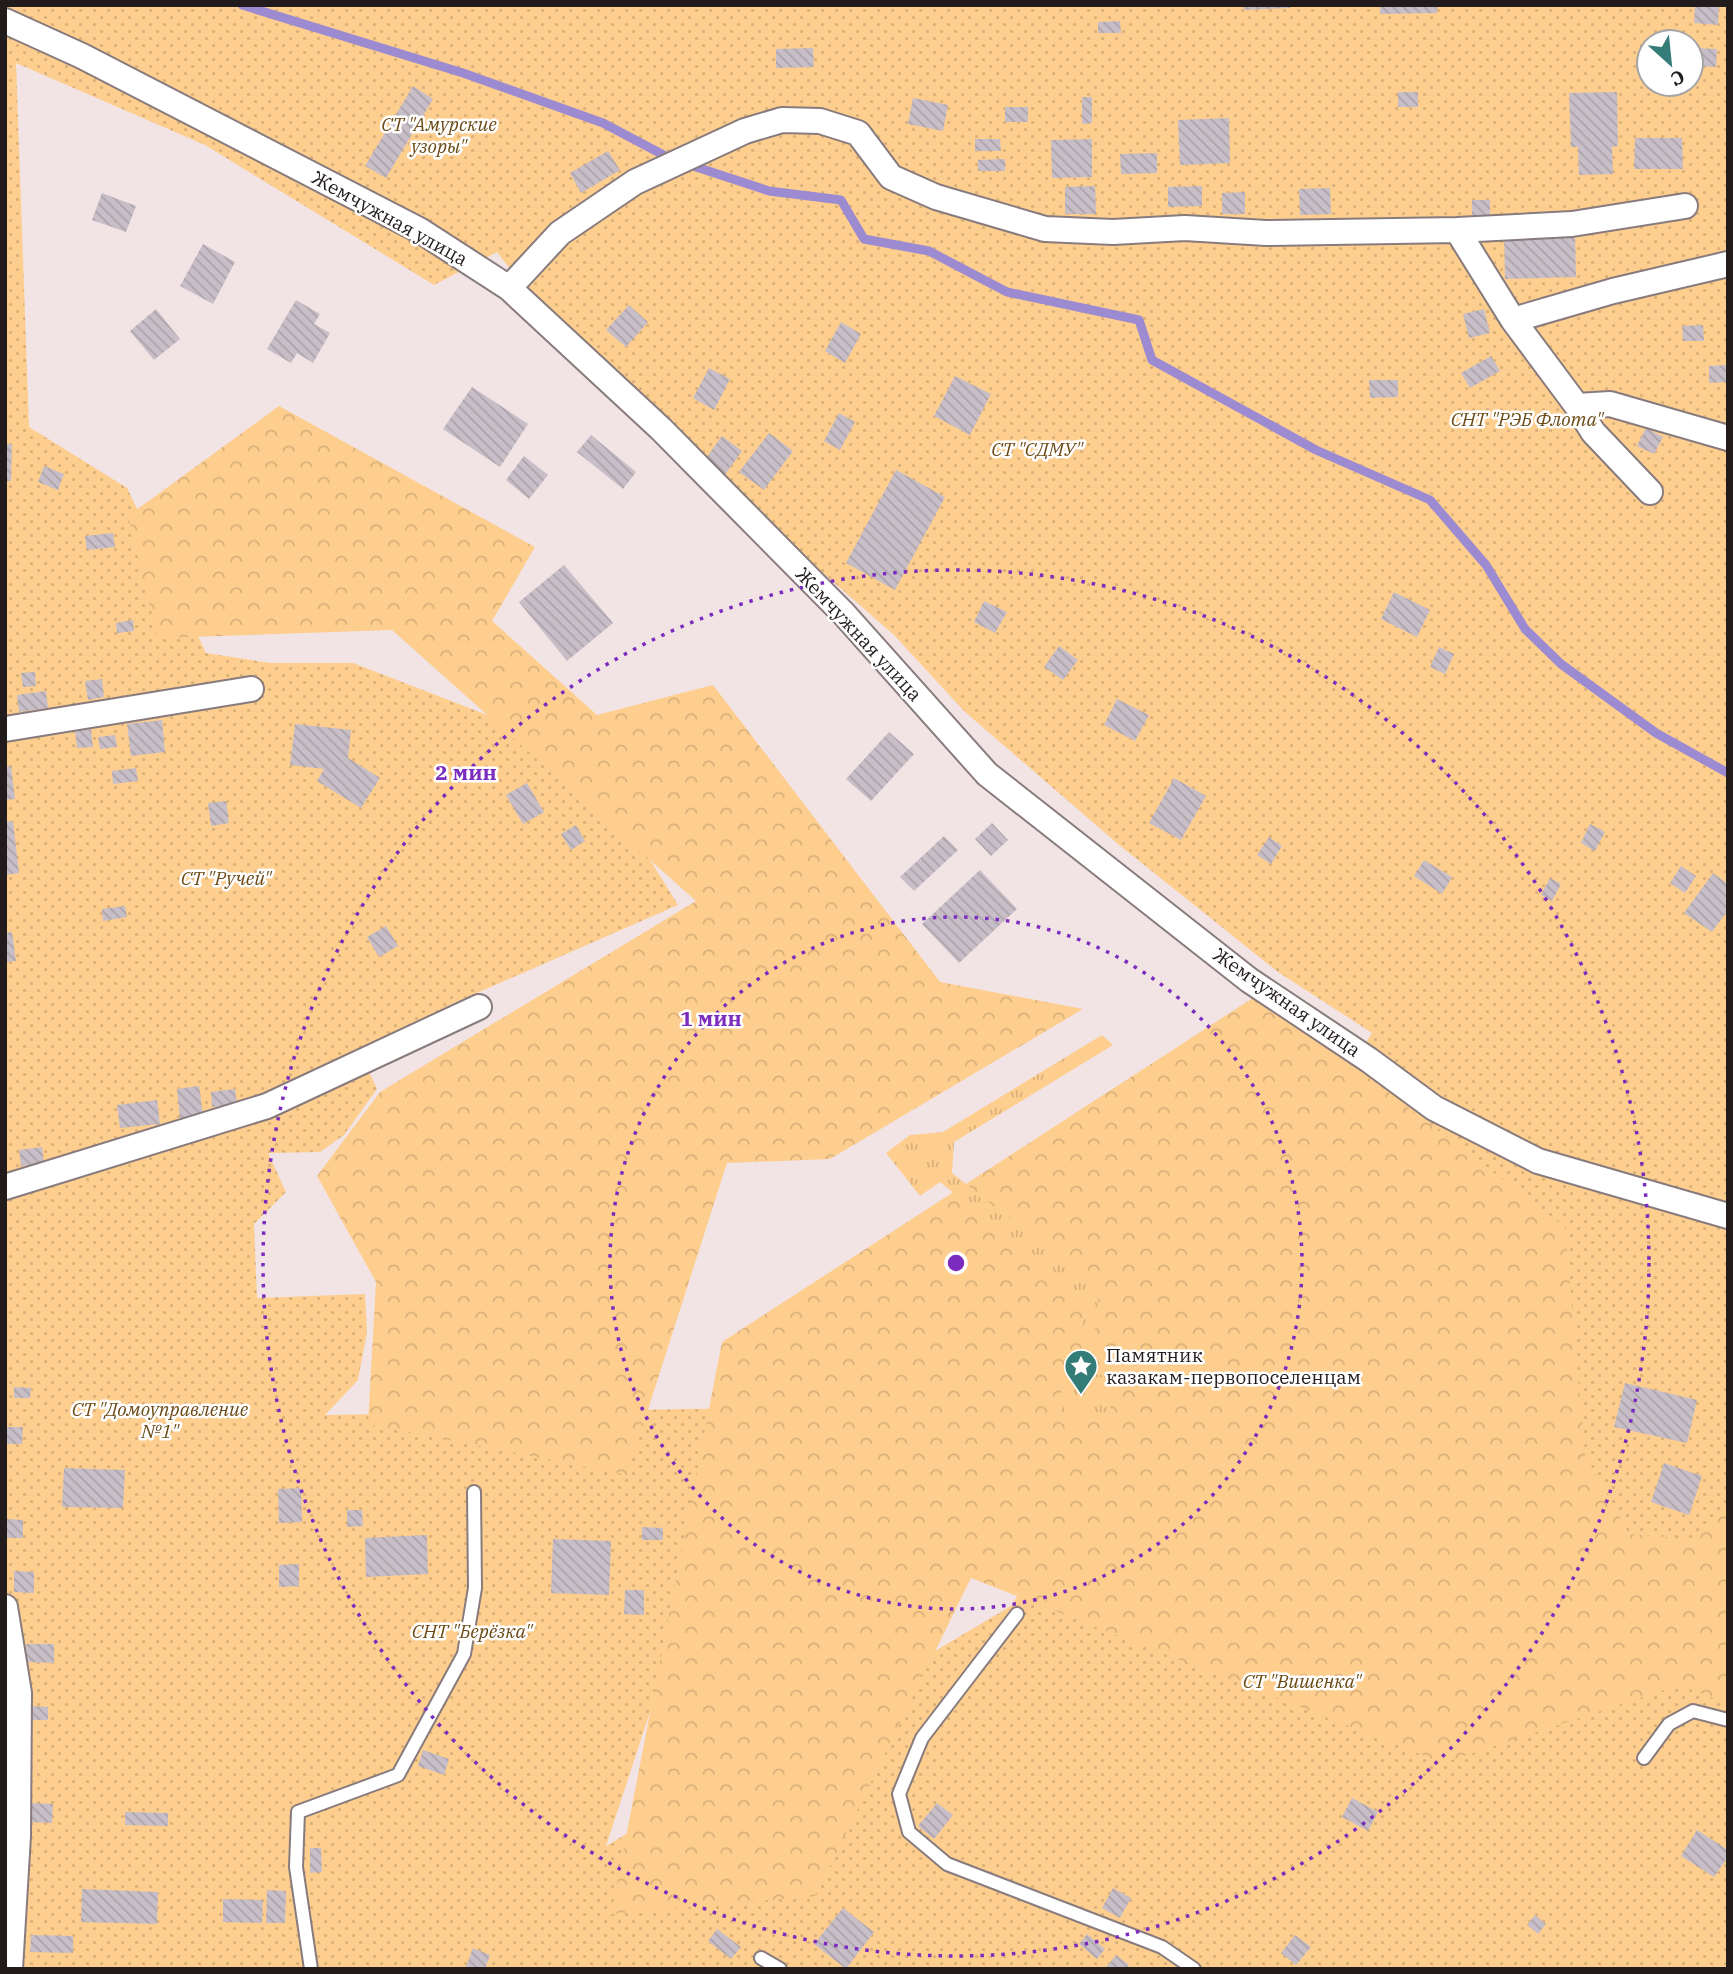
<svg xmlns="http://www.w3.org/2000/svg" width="1733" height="1974" font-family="'IBM Plex Serif',serif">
<defs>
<pattern id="grass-dots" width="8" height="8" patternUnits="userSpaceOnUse" patternTransform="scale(1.75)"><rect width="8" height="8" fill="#fdce8e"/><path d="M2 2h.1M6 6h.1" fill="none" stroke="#d9b07a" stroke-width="1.8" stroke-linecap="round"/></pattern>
<pattern id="forest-crowns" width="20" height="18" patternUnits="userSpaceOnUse" patternTransform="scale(1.75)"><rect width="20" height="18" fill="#fdce8e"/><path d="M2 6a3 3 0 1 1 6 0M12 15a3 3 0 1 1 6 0" fill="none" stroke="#d9b07a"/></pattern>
<pattern id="park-tufts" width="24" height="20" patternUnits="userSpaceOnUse" patternTransform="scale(1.75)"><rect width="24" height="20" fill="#fdce8e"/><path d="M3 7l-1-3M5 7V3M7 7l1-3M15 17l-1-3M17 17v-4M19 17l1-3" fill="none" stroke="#d9b07a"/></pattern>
<pattern id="building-back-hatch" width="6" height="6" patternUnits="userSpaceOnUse" patternTransform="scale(1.75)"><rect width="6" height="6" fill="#c8bec7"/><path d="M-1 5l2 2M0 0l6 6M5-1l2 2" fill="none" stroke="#aca3aa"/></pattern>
</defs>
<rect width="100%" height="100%" fill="#f2e3e5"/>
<path fill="url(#grass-dots)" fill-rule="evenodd" d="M5 5H1728V1969H5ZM1649 42H1691V84H1649ZM16 63 205 145 434 285 497 252 530 295 622 374 758 516 894 635 964 711 1118 844 1278 972 1372 1033 1011 1606 606 1846 750 1408 325 1415 358 1380 367 1332 365 1294 257 1298 254 1224 286 1192 268 1153 320 1152 344 1135 377 1089 360 1052 454 1003 678 905 583 752 353 663H270L206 653 127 488 29 427Z"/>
<path fill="url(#forest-crowns)" d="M279 406 535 547 492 621 597 715 713 685 940 982 1083 1009 830 1159 727 1163 627 1475 368 1424 376 1282 317 1176 380 1092 696 901 392 630 158 638 128 516Z
M1259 994 1565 1227 1585 1455 1629 1534 1693 1539 1728 1510V1704L1679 1685 1443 1763 971 1578 815 1896 611 1914 722 1342Z"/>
<path fill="url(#park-tufts)" d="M1102 1035 1113 1045 954 1142 952 1173 1099 1290 1091 1373 1108 1376 1111 1419 1062 1424 1061 1378 1079 1375 1085 1299 940 1182 920 1196 886 1153 910 1135 943 1132Z"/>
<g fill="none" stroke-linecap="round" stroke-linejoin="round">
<path stroke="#9d8bd2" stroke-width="9" d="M242 5 463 73 603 123 673 160
M687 164 769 191 841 200 864 239 929 251 1007 292 1139 320 1152 360 1316 450 1430 500 1486 565 1525 629 1561 664 1656 733 1728 773"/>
</g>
<path fill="url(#building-back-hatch)" d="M1244 5H1290V8L1244 10Z
M1380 5H1437V13L1380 14Z
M1695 5H1719L1718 25 1694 23Z
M1120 21 1121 33H1098V22Z
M813 48 814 67 776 68V49Z
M1693 48 1717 49 1716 67 1692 66Z
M413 86 433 99 386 178 365 166Z
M1398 92H1418V107H1398Z
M1617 92 1618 146 1612 147 1613 174 1579 175 1578 147H1571L1569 93Z
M1082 97H1092V123L1082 124Z
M913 98 948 105 943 131 908 124Z
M1005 107H1028V122H1005Z
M1229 118 1230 163 1180 165 1178 120Z
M1635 138H1682L1683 169H1634Z
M975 139H1000L1001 151H975Z
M1092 139V177L1052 178 1051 140Z
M608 151 620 170 581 193 570 173Z
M1157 153V173L1121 174 1120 154Z
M1005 159V171H978V160Z
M1095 186 1096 214H1065V187Z
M1202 186V206L1168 207V187Z
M1330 188 1331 214 1300 215 1299 189Z
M1245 192V214H1222V193Z
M102 193 136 206 126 232 92 220Z
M1472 200H1490V216L1472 217Z
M1575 230 1576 277 1505 279 1504 233Z
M203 244 235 262 213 304 180 286Z
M296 300 320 314 314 324 330 333 313 363 297 353 291 363 267 349Z
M629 305 648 322 626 347 606 330Z
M156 309 180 339 154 360 130 331Z
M1484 309 1490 333 1469 338 1463 314Z
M841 322 861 334 845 363 825 351Z
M1703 325 1704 341H1683L1682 326Z
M1491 356 1500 371 1470 388 1461 373Z
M1728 365V382L1709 383V366Z
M709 368 730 379 714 410 693 398Z
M955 376 991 394 970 435 934 416Z
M1369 380H1398V397L1370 398Z
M472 387 528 424 500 467 443 429Z
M839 413 855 422 840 450 824 441Z
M1646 428 1663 437 1654 454 1637 446Z
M769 433 793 451 764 490 739 472Z
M591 435 636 472 623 489 577 452Z
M722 436 742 451 724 476 704 461Z
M5 444H12L11 481H5Z
M524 456 548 475 529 499 506 480Z
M44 466 64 474 58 490 38 482Z
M896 470 945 497 895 590 846 563Z
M113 533 115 547 87 550 85 536Z
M564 565 613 623 567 661 519 602Z
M1394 592 1430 610 1417 637 1381 619Z
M984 601 1007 612 995 633 974 622Z
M133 620 134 631 117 633 116 623Z
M1059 646 1078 660 1063 680 1044 667Z
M1439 647 1454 654 1445 674 1430 667Z
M35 672 36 686 23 687 21 673Z
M102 679 104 697 88 700 85 681Z
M46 691 48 708 19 712 17 695Z
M1117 699 1149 715 1135 741 1104 725Z
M162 720 165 752 131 756 127 724Z
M295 724 351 730 348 758 380 778 361 808 317 781 324 769 290 765Z
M91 729 93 747 77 748 75 731Z
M889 732 914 754 871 801 846 779Z
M115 735 117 747 100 749 98 737Z
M11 766 15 799 5 800V767Z
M136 768 138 781 113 784 112 771Z
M1174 778 1206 796 1181 840 1149 823Z
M527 783 544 812 523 824 506 795Z
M226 801 229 823 211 826 208 803Z
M13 821 19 873 5 875V822Z
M992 823 1008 840 991 856 975 839Z
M1590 824 1605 832 1595 851 1581 843Z
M576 825 585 841 571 850 561 834Z
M944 836 958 850 914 891 900 877Z
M1269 837 1282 846 1271 864 1257 855Z
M1424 860 1452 877 1442 894 1414 876Z
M1681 866 1696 876 1685 893 1670 883Z
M980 870 1017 909 959 963 922 924Z
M1713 873 1728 884V910L1712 932 1684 913Z
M1550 878 1561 884 1552 901 1541 895Z
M125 906 127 917 103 921 102 909Z
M386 926 398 946 379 957 367 937Z
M12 932 16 961 5 962V933Z
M199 1086 203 1115 180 1118 177 1089Z
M235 1089 237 1104 212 1107 211 1092Z
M157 1100 160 1124 120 1128 117 1105Z
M42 1147 44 1163 21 1166 19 1150Z
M1625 1383 1697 1400 1687 1443 1614 1427Z
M14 1387 31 1388 30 1398H14Z
M5 1427H23L22 1444H5Z
M1664 1463 1702 1476 1689 1515 1651 1502Z
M64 1468 125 1470 123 1508 62 1507Z
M301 1488 302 1522 279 1523 278 1489Z
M347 1510H362L363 1526 347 1527Z
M7 1519 23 1520V1538H6Z
M642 1527 663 1528V1540H642Z
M427 1535 428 1574 366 1577 365 1538Z
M553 1539 611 1541 609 1595 551 1593Z
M299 1564V1586L279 1587V1565Z
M14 1571 34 1572V1593L14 1592Z
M625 1590H644V1615L624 1614Z
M26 1644H54V1663L25 1662Z
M32 1706 48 1707V1720H31Z
M423 1750 449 1759 444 1775 418 1766Z
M1352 1798 1378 1812 1368 1831 1342 1817Z
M31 1803 53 1804 52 1823 30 1822Z
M937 1803 953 1815 934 1839 918 1826Z
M125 1812 168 1813V1826L125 1825Z
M1697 1830 1728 1850V1857L1714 1877 1681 1856Z
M310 1848H321L322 1872 310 1873Z
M1113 1888 1131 1898 1120 1918 1102 1908Z
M82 1889 158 1892 157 1924 81 1922Z
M267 1890 286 1891 285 1923H266Z
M223 1899 263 1900 262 1923 223 1922Z
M843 1908 874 1932 846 1969 814 1944Z
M1535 1915 1546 1924 1538 1934 1527 1925Z
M717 1929 741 1947 731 1959 708 1941Z
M1087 1934 1105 1949 1097 1959 1079 1944Z
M31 1935 73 1936V1953L30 1952Z
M1295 1935 1311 1947 1296 1965 1281 1953Z
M473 1948 490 1955 485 1969H465Z
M1116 1955 1129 1965 1126 1969H1105Z"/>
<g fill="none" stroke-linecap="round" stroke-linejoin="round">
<defs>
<path id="lane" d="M1017 1614 922 1738 899 1794 909 1832 947 1864 1162 1947 1194 1969
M1644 1758 1669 1724 1693 1711 1728 1720
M761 1958 780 1969
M311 1969 296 1867 298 1812 398 1775 464 1654 475 1588 474 1492"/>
<path id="street" d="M5 21 82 56 421 231 509 288 661 429 844 614 987 774 1249 980 1369 1060 1434 1108 1538 1161 1728 1216
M1457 230 1513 320 1613 291 1728 264
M509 288 560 233 635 182 745 131 782 120 820 121 858 133 891 177 936 197 1045 229 1113 232 1185 228 1266 233 1457 230 1572 224 1685 206
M1513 320 1577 406 1610 404 1728 438
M1577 406 1593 432 1650 492
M5 729 251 689
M5 1187 267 1106 479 1007
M5 1607 19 1693 18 1836 10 1969"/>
</defs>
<use href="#lane" stroke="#887b7d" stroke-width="16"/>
<use href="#street" stroke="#887b7d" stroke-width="28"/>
<use href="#lane" stroke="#fff" stroke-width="12"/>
<use href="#street" stroke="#fff" stroke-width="24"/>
</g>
<g fill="none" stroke="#7b2cbf" stroke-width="3.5" stroke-dasharray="3.5 7">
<circle cx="956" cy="1263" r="346"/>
<circle cx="956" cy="1263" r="693"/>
</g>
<defs>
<symbol id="sight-pin" viewBox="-11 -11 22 30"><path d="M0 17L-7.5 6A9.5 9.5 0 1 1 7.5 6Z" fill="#347c78" stroke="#fff"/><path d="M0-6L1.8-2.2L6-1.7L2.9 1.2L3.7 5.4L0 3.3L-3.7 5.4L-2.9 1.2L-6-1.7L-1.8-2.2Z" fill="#fff"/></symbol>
</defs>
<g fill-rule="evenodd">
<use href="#sight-pin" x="1062" y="1347" width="38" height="52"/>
</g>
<g text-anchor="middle" stroke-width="5" stroke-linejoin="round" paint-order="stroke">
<g font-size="19" font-style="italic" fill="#6b4a15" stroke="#fff">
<text x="439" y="131">СТ "Амурские<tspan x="439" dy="22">узоры"</tspan></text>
<text x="1527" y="426">СНТ "РЭБ Флота"</text>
<text x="1037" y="456">СТ "СДМУ"</text>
<text x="226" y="885">СТ "Ручей"</text>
<text x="160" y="1416">СТ "Домоуправление<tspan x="160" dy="22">№1"</tspan></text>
<text x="472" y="1638">СНТ "Берёзка"</text>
<text x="1302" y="1688">СТ "Вишенка"</text>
</g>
<g font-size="19" fill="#211b1c" stroke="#fff">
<text transform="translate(390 218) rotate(29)" y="7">Жемчужная улица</text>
<text transform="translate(859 634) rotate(47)" y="7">Жемчужная улица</text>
<text transform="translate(1287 1002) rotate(35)" y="7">Жемчужная улица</text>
</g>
<g font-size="19" fill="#211b1c" stroke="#fff" text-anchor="start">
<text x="1106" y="1362">Памятник<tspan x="1106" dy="22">казакам-первопоселенцам</tspan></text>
</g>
</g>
<circle cx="956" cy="1263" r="10" fill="#7b2cbf" stroke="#fff" stroke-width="3.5"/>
<g font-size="21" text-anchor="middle" font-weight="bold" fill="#7b2cbf" stroke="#fff" stroke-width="5" stroke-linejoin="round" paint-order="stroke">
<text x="466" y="780">2 мин</text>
<text x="711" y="1026">1 мин</text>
</g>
<rect width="1733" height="1974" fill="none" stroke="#211b1c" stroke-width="14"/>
<g transform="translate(1670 63) rotate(153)"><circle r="33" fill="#ffffff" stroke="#a6a4a4" stroke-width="2"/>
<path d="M0-5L12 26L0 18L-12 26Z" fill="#347c78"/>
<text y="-10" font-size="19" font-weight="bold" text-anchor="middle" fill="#211b1c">С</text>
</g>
</svg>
